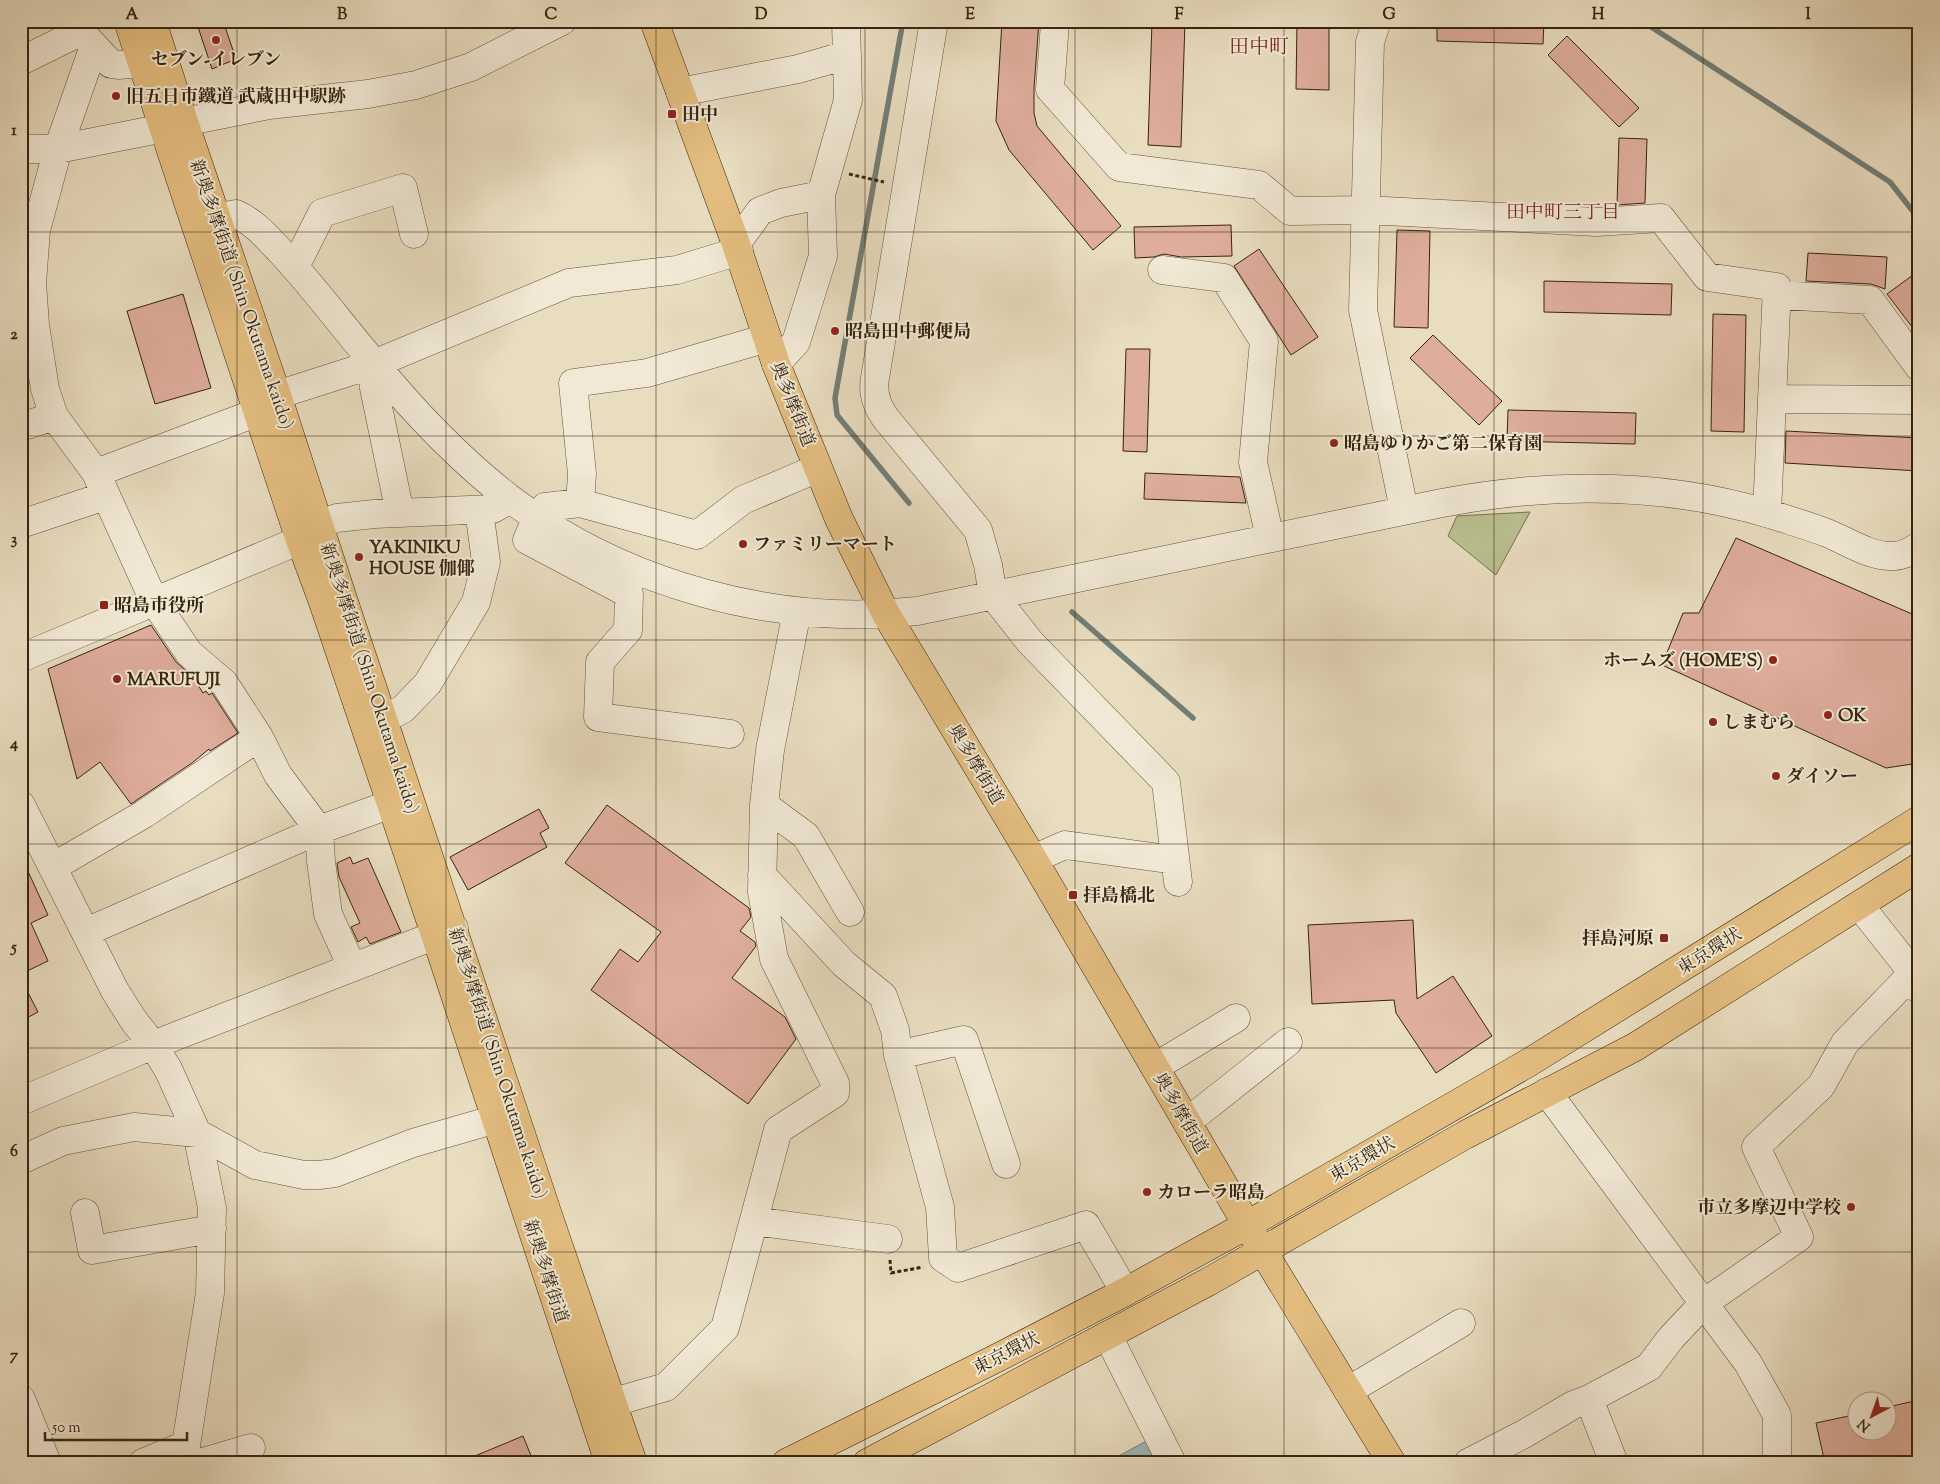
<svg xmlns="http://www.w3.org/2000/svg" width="1940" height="1484" font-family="'Sorts Mill Goudy','Noto Serif JP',serif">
<rect width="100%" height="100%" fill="#e9ddc0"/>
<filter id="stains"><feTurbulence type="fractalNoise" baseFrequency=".004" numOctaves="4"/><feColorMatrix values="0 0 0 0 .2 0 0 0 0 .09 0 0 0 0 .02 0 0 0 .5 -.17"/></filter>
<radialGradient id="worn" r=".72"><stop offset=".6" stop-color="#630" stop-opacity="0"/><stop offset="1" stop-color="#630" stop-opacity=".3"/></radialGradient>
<path fill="#bac090" stroke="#78724f" d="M1530 512 1496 575 1448 536 1457 516Z"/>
<path fill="#9ababb" stroke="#727e76" d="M1150 1439 1162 1463H1106Z"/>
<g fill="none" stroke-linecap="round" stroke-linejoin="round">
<path stroke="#727e76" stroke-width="5.5" d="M903 21 835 398 837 415 909 503
M1642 21 1890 182 1919 219
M1072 612 1193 718
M1918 1013H1919"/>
</g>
<path fill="#dead9c" stroke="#36250e" d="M196 21H223L236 59 212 69Z
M1002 21H1039L1034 88V113L1037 126 1121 226 1093 250 1009 150 996 121Z
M1152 21H1185L1181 147 1148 145Z
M1437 21H1544L1543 44 1437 41Z
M1297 22 1329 23V90L1296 89Z
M1567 36 1639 108 1619 127 1548 55Z
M1619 138 1647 139 1645 203 1617 205Z
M1231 225 1232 256 1181 257 1164 254 1154 257 1135 258 1134 227Z
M1397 230 1430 231 1428 328 1394 327Z
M1259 249 1318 337 1291 355 1234 266Z
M1808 253 1887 257 1885 289 1871 284 1806 281Z
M1913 275 1919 283V336L1887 294Z
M1544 281 1672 284 1671 315 1544 312Z
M183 294 211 388 155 404 127 311Z
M1713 314 1746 315 1744 432 1711 431Z
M1433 335 1502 401 1479 425 1410 358Z
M1126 349H1150L1147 452 1123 451Z
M1508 410 1636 413 1635 444 1507 441Z
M1786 431 1919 438V471L1785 463Z
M1145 473 1240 477 1246 503 1144 499Z
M1736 538 1919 617V763L1886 768 1662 665 1683 613H1699Z
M151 625 176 662 193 677 203 693 206 691 209 695 212 693 238 733 210 751 209 749 192 763 131 804 100 762 77 779 48 669Z
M607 805 749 908 751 917 740 931 755 942 756 946 732 978 785 1017 796 1039 748 1104 591 990 620 949 638 962 661 932 565 863Z
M539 809 549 828 540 833 547 847 468 890 450 857Z
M21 856 48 915 31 923 48 961 21 974Z
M350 857 353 864 368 858 401 932 370 944 366 937 358 942 351 927 360 923 339 877 337 863Z
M1413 920 1417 999 1453 976 1492 1036 1436 1073 1396 1013 1394 1000 1312 1004 1308 925Z
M21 979 38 1012 21 1021Z
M1919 1400V1463H1825L1816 1423 1858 1414V1432H1888V1407Z
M523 1436 534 1463H458Z"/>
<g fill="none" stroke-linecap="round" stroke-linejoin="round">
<defs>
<path id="minor" d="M71 21 111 64 118 65 142 63
M934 21 875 378C872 394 877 407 887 420L978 530 988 565 993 595 1030 642 1166 782 1178 882
M1057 21 1055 23 1050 89 1119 167 1259 185 1290 211 1365 210 1597 222 1661 218 1707 277 1777 287 1767 513
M1377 21 1370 42 1363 310 1404 510
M94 46 58 149 36 230 32 283 35 325 45 389 54 416 96 473 154 601 189 653 224 683 259 737 278 775 319 830 321 861 328 914 352 967
M21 61 80 32
M680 92 798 69 847 55
M21 149H58L164 128 184 122 269 105 368 94 416 85 471 67 562 21
M216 218 236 214C254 222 267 237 280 251 314 287 342 326 374 363 414 412 459 459 509 498 622 584 776 627 917 611L1442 503C1552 482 1665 482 1773 515 1791 521 1809 526 1827 533 1847 541 1869 556 1891 556 1901 557 1910 552 1919 546
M736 244 760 211 781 203 821 195
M295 267 322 213 403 188 414 234
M1162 270 1224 278 1264 341 1253 462 1270 538
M1777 295 1870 300 1919 367
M374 364V388L400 513
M776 364 796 342 823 256 821 195 848 100 846 21
M277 395 374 364 569 283 677 270 739 251
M1772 399 1919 400
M21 427 54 416
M96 473 258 412
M580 503 582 474 573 383 647 373 767 338
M21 524 105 496
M21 658 300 540 319 524 337 518 374 514 493 509 510 499
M384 719 403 709 428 683 476 602 486 562 479 510
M730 734 598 717 600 662 628 630 629 594 527 540 537 517 545 507 580 503 697 535 743 500 818 468
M21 805 115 991 134 1021 153 1045 168 1069 197 1133 212 1208 210 1293 186 1445 187 1463
M764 805 806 836 850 912
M1033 859 1065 845 1175 860
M53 867 144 814 259 737
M762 875 844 964 883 996 895 1030 898 1055 940 1207 943 1258 958 1268 1086 1225 1125 1292
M1860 906 1913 973 1919 989
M86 932 319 830 391 804
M898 1055 964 1040 1006 1164
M1155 1067 1236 1018
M1547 1092 1748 1363 1777 1415V1463
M21 1101 153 1045 454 928
M1187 1122 1288 1042
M21 1160 63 1141 134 1127 197 1133 255 1165 304 1175H319L335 1173 413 1143 496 1119
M85 1213 92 1250 212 1229
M754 1221 888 1239
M1108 1336 1172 1463
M1348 1391 1461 1323
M21 1399 47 1463
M1589 1399 1614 1463
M614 1402 666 1387 725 1328 778 1130 835 1093V1083L774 959 762 892 764 805 770 750 797 611
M143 1463 186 1445
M200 1463 251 1448
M1468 1463 1524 1434 1573 1405 1589 1399 1649 1367 1671 1338 1704 1303 1799 1237 1756 1147 1821 1086 1845 1043 1913 973"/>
<path id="major" d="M128 21 300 540 323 602 435 934 609 1463
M152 21 184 122 277 395 341 593 548 1215 633 1463
M654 21 736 244 776 364 839 519 886 614 1033 859 1247 1225 1392 1463"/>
<path id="highway" d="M786 1463 995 1359 1125 1292 1247 1225 1528 1063 1919 820
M867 1463 1208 1282 1465 1135 1635 1047 1919 867"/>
</defs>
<use href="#minor" stroke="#63533a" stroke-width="29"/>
<use href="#major" stroke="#36250e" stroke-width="29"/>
<use href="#highway" stroke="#36250e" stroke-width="29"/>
<path stroke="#36250e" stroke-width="3" stroke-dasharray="4 2.5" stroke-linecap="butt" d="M849 174 884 182
M890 1260 891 1273 923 1267"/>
<use href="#minor" stroke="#f1e9d6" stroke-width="28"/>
<use href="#major" stroke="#e4be80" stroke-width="28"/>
<use href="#highway" stroke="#e4be80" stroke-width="28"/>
</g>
<path fill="none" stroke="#36250e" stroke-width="1" stroke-opacity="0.55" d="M237 21V1463M446 21V1463M656 21V1463M865 21V1463M1075 21V1463M1284 21V1463M1494 21V1463M1703 21V1463M21 232H1919M21 436H1919M21 640H1919M21 844H1919M21 1048H1919M21 1252H1919"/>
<g fill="#8f2418" stroke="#f1e9d6" stroke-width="2">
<circle cx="216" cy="40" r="5"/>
<circle cx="116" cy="96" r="5"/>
<rect x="667" y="109" width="10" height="10" rx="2.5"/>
<circle cx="835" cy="331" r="5"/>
<circle cx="1334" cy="443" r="5"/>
<circle cx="743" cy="544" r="5"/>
<circle cx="359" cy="557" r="5"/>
<rect x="99" y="600" width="10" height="10" rx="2.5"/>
<circle cx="1773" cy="660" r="5"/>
<circle cx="117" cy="679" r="5"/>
<circle cx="1828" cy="715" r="5"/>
<circle cx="1713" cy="722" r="5"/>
<circle cx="1776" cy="776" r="5"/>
<rect x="1068" y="890" width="10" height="10" rx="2.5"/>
<rect x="1659" y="933" width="10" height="10" rx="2.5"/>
<circle cx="1147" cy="1192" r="5"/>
<circle cx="1851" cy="1207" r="5"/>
</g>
<g text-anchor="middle" stroke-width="4" stroke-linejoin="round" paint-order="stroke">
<g font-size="18" font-weight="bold" fill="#36250e" stroke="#f1e9d6" text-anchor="start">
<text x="216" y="65" text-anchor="middle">セブン-イレブン</text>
<text x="126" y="102">旧五日市鐵道 武蔵田中駅跡</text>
<text x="682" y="120">田中</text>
<text x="845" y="337">昭島田中郵便局</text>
<text x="1344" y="449">昭島ゆりかご第二保育園</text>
<text x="753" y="550">ファミリーマート</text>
<text x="369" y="553">YAKINIKU<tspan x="369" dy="21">HOUSE 伽倻</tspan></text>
<text x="114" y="611">昭島市役所</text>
<text x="1763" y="666" text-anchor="end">ホームズ (HOME'S)</text>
<text x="127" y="685">MARUFUJI</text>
<text x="1838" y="721">OK</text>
<text x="1723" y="728">しまむら</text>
<text x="1786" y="782">ダイソー</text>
<text x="1083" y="901">拝島橋北</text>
<text x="1654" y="944" text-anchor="end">拝島河原</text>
<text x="1157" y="1198">カローラ昭島</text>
<text x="1841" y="1213" text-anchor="end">市立多摩辺中学校</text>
</g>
<g font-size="18" fill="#36250e" stroke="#f1e9d6">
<text transform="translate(242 294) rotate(71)" y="6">新奥多摩街道 (Shin Okutama kaido)</text>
<text transform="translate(793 404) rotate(68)" y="6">奥多摩街道</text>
<text transform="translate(370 678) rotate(72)" y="6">新奥多摩街道 (Shin Okutama kaido)</text>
<text transform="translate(976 764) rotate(59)" y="6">奥多摩街道</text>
<text transform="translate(1709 951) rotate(-32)" y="6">東京環状</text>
<text transform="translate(498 1063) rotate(72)" y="6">新奥多摩街道 (Shin Okutama kaido)</text>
<text transform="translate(1181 1113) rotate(60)" y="6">奥多摩街道</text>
<text transform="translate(1362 1159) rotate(-30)" y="6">東京環状</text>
<text transform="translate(546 1271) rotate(72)" y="6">新奥多摩街道</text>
<text transform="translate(1006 1353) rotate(-27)" y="6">東京環状</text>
</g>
<g font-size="19" fill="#7a1f14" stroke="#f1e9d6">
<text x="1563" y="218">田中町三丁目</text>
</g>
<g font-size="20" fill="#7a1f14" stroke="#f1e9d6">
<text x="1259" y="53">田中町</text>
</g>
</g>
<rect width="1940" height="1484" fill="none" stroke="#e9ddc0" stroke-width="55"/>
<g transform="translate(1872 1416) rotate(221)"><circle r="24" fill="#f1e9d6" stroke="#a69b86"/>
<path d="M0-4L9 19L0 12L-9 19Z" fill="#8f2418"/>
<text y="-8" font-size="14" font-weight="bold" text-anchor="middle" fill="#36250e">N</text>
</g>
<path d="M45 1432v8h142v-8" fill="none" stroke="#36250e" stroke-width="2.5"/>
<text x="52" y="1432" font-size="15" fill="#36250e" stroke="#f1e9d6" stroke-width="4" paint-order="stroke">50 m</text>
<rect x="28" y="28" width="1884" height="1428" fill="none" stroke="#36250e" stroke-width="2"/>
<g font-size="16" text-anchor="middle" font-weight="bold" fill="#36250e">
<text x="132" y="19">A</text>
<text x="342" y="19">B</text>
<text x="551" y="19">C</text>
<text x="761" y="19">D</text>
<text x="970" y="19">E</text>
<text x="1179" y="19">F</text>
<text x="1389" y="19">G</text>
<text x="1598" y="19">H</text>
<text x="1808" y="19">I</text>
<text x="14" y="135">1</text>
<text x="14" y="339">2</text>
<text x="14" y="544">3</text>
<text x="14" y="748">4</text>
<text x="14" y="952">5</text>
<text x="14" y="1156">6</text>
<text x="14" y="1360">7</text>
</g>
<rect width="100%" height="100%" filter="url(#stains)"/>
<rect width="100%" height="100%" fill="url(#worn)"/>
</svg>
